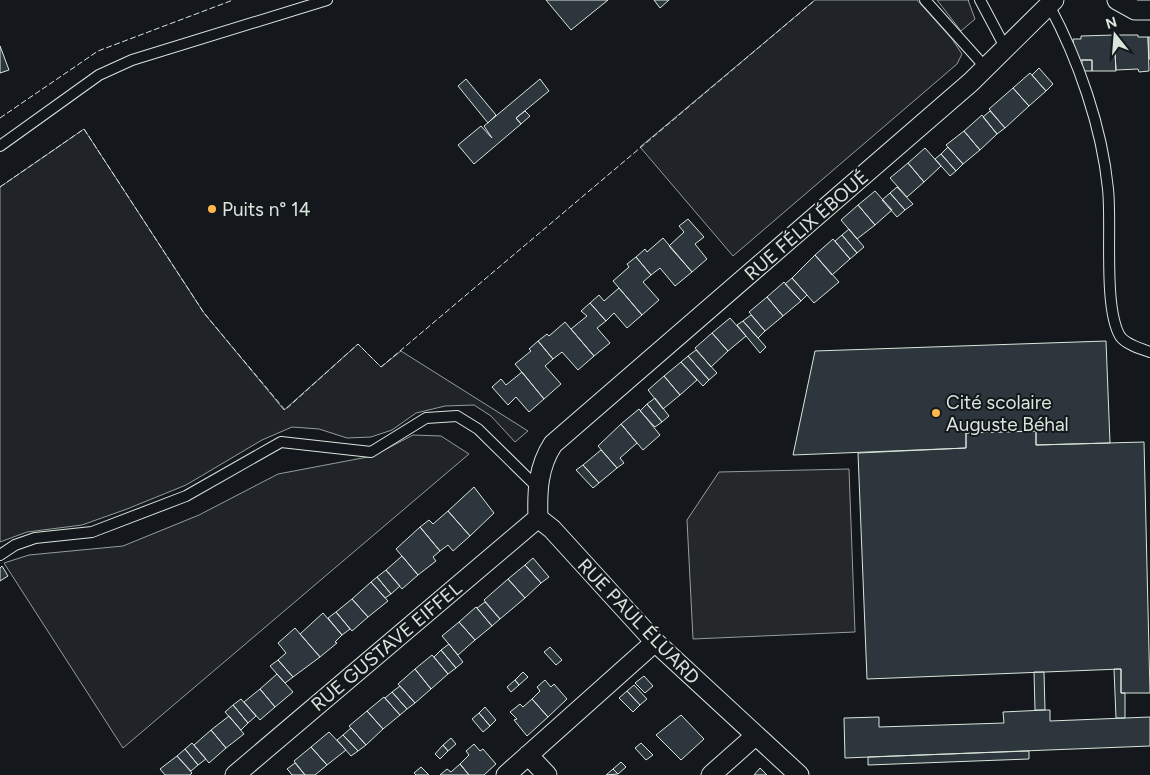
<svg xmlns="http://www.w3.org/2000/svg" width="1150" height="775" font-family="Figtree,sans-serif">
<rect width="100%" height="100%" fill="#14181c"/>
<path fill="#202428" stroke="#939e99" d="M815 0H917L952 39 962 54 957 64 733 256 640 147Z
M937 0H968L975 19 961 31Z
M84 129 204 313 284 410 358 344 381 367 401 351 528 431 515 442 491 416 474 405 445 406 416 413 392 430 371 437 347 438 319 429 292 427 262 440 186 485 127 509 82 525 27 532 0 542V187Z
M413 435 441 436 469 454 123 748 4 563 29 555 123 546 199 515 278 474 373 456Z"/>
<path fill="#24282b" stroke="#939e99" d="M849 469 855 632 693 639 687 520 719 472Z"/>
<path fill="#2c363c" stroke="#d8e6dc" d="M546 0H608L571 30Z
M654 0H669L660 8Z
M1114 35 1116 71H1092V60H1075L1073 39H1081V36Z
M1114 35H1138V37H1148L1149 71 1139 72 1138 69 1116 70Z
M1148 37H1150V59H1149Z
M0 46 9 70 0 73Z
M1082 60H1092V71H1082Z
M1039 68 1053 84 1046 91 1032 75Z
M1030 73 1046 91 1029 106 1013 88Z
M466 79 496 115 488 123 458 86Z
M540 79 549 91 516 118 521 124 474 164 458 145 481 126 492 138 484 126Z
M1013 88 1029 106 1005 128 989 109Z
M525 111 530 116 521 124 516 118Z
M990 111 1005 128 997 134 983 117Z
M982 115 997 134 980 150 964 131Z
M964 131 980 150 963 164 946 145Z
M948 147 963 164 956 171 941 154Z
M925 148 941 166 924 182 908 163Z
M941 154 956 171 950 176 935 159Z
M908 163 924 182 907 197 890 178Z
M897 187 913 204 905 210 890 193Z
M875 191 892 210 875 225 858 205Z
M890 193 905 210 897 217 882 200Z
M858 205 875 225 857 239 841 220Z
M688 219 704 237 695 244 707 259 692 272 669 246 684 232 679 226Z
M849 229 864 247 857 253 842 235Z
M842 235 857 253 850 259 835 241Z
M663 238 692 272 675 286 660 268 651 275 636 257 645 249 647 252Z
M833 239 850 259 832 275 815 255Z
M815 255 839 282 814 303 792 278Z
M636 257 651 275 643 282 659 300 642 315 613 281 629 267 627 264Z
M792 278 807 295 801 301 785 284Z
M784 282 801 301 783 316 767 297Z
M619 288 642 315 627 328 614 313 606 321 590 303 599 295 604 301Z
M767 297 783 316 765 331 749 312Z
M590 303 606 321 597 328 610 343 594 356 571 329 587 316 581 311Z
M751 315 765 331 758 338 743 321Z
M730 318 746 336 728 351 712 333Z
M743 321 766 347 760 353 737 325Z
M565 322 594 356 578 370 562 352 553 359 538 341 547 334 549 336Z
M712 333 728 351 711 367 695 348Z
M538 341 553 359 545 366 561 384 544 399 515 364 531 351 529 349Z
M1106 341 1110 443 1036 445V431L966 433V448L793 455 815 351Z
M696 350 717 373 709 380 688 356Z
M688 356 709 380 703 386 681 362Z
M681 362 697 380 680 395 664 376Z
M522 372 544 399 529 412 516 397 508 405 492 387 501 379 506 385Z
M664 376 680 395 663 409 648 390Z
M655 398 669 416 662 422 647 404Z
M647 404 662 422 655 427 640 411Z
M639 409 660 435 643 450 621 424Z
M621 424 637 443 620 458 624 463 617 468 598 446Z
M1036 431V445L1144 442 1150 693H1121V669L867 679 858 453 966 448V433Z
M601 450 617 468 599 483 583 465Z
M583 465 599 483 593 488 576 470Z
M474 487 494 513 470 536 448 511Z
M448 511 470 536 453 551 448 545 440 551 420 527 429 520 433 524Z
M420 527 440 551 433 557 436 561 418 575 396 549Z
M402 556 418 575 402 589 386 570Z
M533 558 549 577 541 583 525 565Z
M525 565 541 583 525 598 508 579Z
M2 566 8 576 0 581V568Z
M386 570 400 586 391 594 377 577Z
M377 577 391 594 385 598 371 582Z
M508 579 525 598 500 619 484 600Z
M371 582 388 601 368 617 352 599Z
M352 599 368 617 352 631 336 612Z
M485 602 500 619 492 626 477 608Z
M476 607 492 626 475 640 459 622Z
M336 612 350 629 342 635 328 618Z
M323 613 342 635 335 642 337 643 320 657 300 634Z
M459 622 475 640 458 655 442 636Z
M295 628 320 657 293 677 278 660 286 653 278 643Z
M449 644 463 662 456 668 441 650Z
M550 647 562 660 556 665 544 652Z
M441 650 456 668 448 674 434 657Z
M432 655 448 674 431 689 415 669Z
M278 660 293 677 285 683 270 666Z
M415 669 431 689 415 703 398 684Z
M1114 669H1121V693H1125V718H1116Z
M523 672 528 677 519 685 515 680Z
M1034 672H1044L1045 710H1035Z
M277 674 293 692 275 707 260 689Z
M644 676 653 686 645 693 635 683Z
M515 680 519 685 511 692 507 687Z
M545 680 551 687 554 684 567 699 548 717 532 699 540 691 537 687Z
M634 685 647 699 640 705 627 691Z
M400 686 415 703 407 709 392 692Z
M260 689 275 707 260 720 244 702Z
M627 691 640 705 633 712 619 698Z
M392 692 407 709 400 715 385 698Z
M384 697 400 715 383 729 367 711Z
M241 699 256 716 248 723 233 705Z
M532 699 548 717 527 736 514 720 517 719 510 712 520 704 523 707Z
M233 705 248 723 241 730 225 712Z
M485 707 496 720 490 726 479 713Z
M1045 710H1050V721L1150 717V746L845 758 844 718 879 717V727L1004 723 1003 712Z
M367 711 383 729 366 745 349 726Z
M479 713 490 726 483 732 472 719Z
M681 715 704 739 681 760 656 735Z
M229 716 244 734 226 748 211 730Z
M351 728 366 745 358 751 343 735Z
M211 730 226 748 209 763 194 745Z
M329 732 346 750 327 765 311 747Z
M343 735 358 751 351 756 337 740Z
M451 738 456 744 448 751 443 745Z
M192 743 206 759 198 765 185 749Z
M641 743 653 755 646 760 635 748Z
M474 744 480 751 483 749 496 764 484 775H469L460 764 469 755 466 751Z
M443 745 448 751 440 759 435 754Z
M311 747 327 765 315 775H305L294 761Z
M185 749 198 765 191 771 177 756Z
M1029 751V759L868 765V757Z
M177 756 192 773 190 775H165L160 769Z
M621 762 626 767 618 774 613 769Z
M295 763 305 775H292L289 771 287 769Z
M460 764 469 775H440L447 769 451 772Z
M421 767 429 775H416L414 773Z
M760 768 767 775H754Z
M613 769 618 774 606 775Z"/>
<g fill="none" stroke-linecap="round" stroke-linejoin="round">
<defs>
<path id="lane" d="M925 0 986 68
M980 0 1006 49
M1049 5C1078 59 1102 127 1108 189 1112 225 1103 307 1120 336 1125 344 1141 349 1150 352
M0 146 99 75 132 60 327 0
M0 555 15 545 35 538 92 532 186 496 281 442 371 452 426 418 457 416 478 429 537 487"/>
<path id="street" d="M1117 0 1135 10H1150
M528 755 547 775
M235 775 538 518
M506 775 655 642
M711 775 755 736
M799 775 655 642 552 529 538 518C537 491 538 467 553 444L971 82 1054 0"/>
</defs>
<use href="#lane" stroke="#d8e6dc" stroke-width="12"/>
<use href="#street" stroke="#d8e6dc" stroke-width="21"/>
<use href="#lane" stroke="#14181c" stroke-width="10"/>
<use href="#street" stroke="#14181c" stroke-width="19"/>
<path stroke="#d8e6dc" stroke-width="1" stroke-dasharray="6 2.5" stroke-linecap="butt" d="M968 0H969
M0 118 98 51 233 0
M0 187 84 129 204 313 285 410 358 344 381 367 815 0"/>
</g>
<g fill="#ffb74d" stroke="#14181c" stroke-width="2">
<circle cx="212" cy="209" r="5"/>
<circle cx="936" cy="413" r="5"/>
</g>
<g text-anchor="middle" stroke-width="4" stroke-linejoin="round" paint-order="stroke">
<g font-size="19" fill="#d8e6dc" stroke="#14181c" text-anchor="start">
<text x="222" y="216">Puits n° 14</text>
<text x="946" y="409">Cité scolaire<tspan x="946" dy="22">Auguste Béhal</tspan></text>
</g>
<g font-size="19" fill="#d8e6dc" stroke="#14181c">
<text transform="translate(806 225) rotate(-41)" y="7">RUE FÉLIX ÉBOUÉ</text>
<text transform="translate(639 621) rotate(46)" y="7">RUE PAUL ÉLUARD</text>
<text transform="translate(386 646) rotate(-40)" y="7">RUE GUSTAVE EIFFEL</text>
</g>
</g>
<g transform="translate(1115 35) rotate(343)" stroke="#14181c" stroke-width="4" paint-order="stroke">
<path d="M0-4L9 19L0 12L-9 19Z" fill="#d8e6dc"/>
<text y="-8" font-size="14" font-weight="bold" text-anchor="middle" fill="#d8e6dc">N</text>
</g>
</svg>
